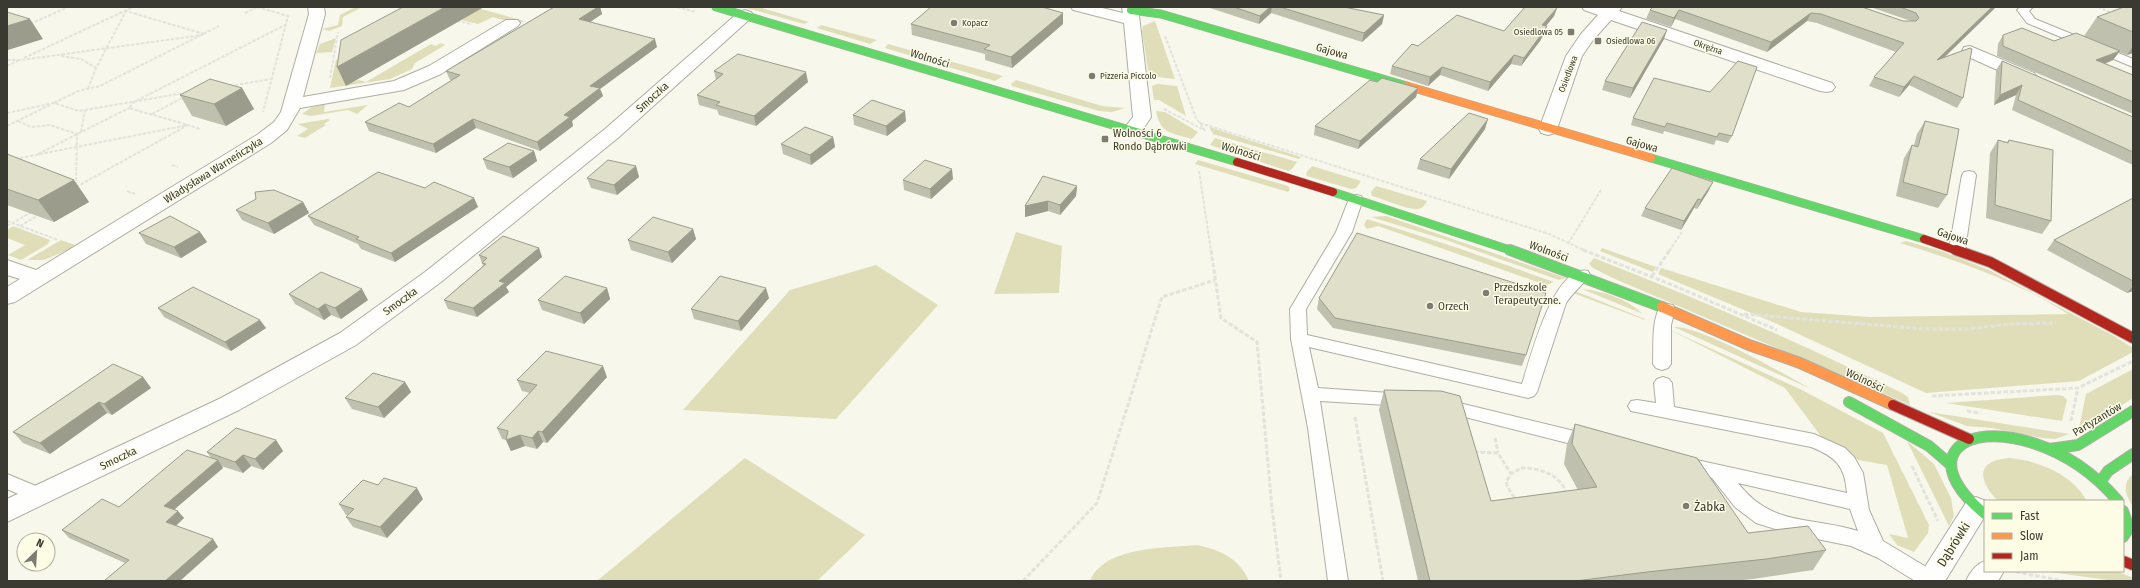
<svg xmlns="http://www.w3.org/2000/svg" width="2140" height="588" font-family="'Fira Sans Condensed',sans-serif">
<rect width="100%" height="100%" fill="#f7f7eb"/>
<path fill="#e0deb8" d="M356 7H362L343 17 342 26 329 31 322 29 338 25 340 15Z
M419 7H474L524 21 521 23C511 20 503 21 493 17L478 24 415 9Z
M743 7H759L809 22 804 24Z
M1155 21 1175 79 1149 76 1142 31 1143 26Z
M821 25 877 40 870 44 817 28Z
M336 38 332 52 316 53 320 44Z
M441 43 445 45 415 63 412 69 390 79 330 88 336 60 355 50 352 82 359 80 366 82 431 44 436 46Z
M888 44 1003 76 995 81 885 48Z
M1016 80 1102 106 1125 108 1112 112 1099 111 1012 86 1011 84Z
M1158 84 1177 86 1186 116 1159 100H1154L1152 86Z
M323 104 325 105 324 112 368 105 357 114 348 110 311 116 302 114 312 107Z
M1156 111 1165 112 1198 132 1192 139C1172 133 1160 134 1156 111Z
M328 119 330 120 324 124 326 125 305 138 297 136 308 129 298 124Z
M1209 127 1301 157 1299 159 1213 134Z
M1215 138 1297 162 1292 169 1288 171 1210 145Z
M1198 160 1288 186 1290 189 1288 192 1195 164Z
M1312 166 1361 181 1356 188 1351 189 1307 176 1306 173Z
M1376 186 1427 201C1425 205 1423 208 1418 209 1407 210 1384 199 1372 196L1371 192Z
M1386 216 1566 278 1559 280 1443 239 1371 217Z
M1367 219 1455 247 1554 282 1539 288 1538 287 1543 284 1378 226 1367 229 1364 225Z
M13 226 50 240 48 244 21 260 8 255 25 245 7 238V230Z
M1016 232 1062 246 1059 293 994 294Z
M61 240 78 246 44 260H27Z
M1906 241 1944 252 1989 270 2114 336 2133 348V352L2079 381 1926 393 1775 323 1658 274 1661 268 1801 312 1870 317 2068 314C2017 281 1958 261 1900 243Z
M1602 248 1656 267 1653 272 1600 251Z
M1594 258C1699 299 1801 343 1902 393L1908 397 1910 405 1615 279 1593 268 1589 264Z
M876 265 938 305 836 419 683 410 790 290Z
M1582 289C1604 291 1627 299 1643 314Z
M1575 291 1645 319V320L1573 293Z
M1674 327C1702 326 1782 373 1811 389Z
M1668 329 1800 389 1883 433 1929 525 1928 533 1914 552 1897 545 1889 534 1908 538 1887 465 1858 460 1846 449 1823 439 1785 388Z
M2133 369V398L2083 430 2079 428 2086 394Z
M2057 395 2063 396 2067 400 2062 421 1946 403Z
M1929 412 2069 434 2055 439 2042 438 1992 428 1967 426Z
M1907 441 1934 464 1951 498 1954 516 1949 526Z
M745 458 865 535 817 581H597Z
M2010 458C2039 461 2072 474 2087 501H1998C1977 480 1976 460 2010 458Z
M2133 474V507C2126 495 2121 484 2133 474Z
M1197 545C1220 550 1239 558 1249 581H1090C1104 546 1166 548 1197 545Z
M2043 571H2117L2133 578V581H2115Z"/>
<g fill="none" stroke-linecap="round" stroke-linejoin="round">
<defs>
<path id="lane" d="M2020 7H2033L2029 11 2035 19 2133 59V67L2027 23 2017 10Z
M1969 171 1974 172 1976 175 1965 250 1962 253H1952L1949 250 1962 175 1964 172Z
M1356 195 1361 196 1363 199 1352 232 1306 309 1307 335 1522 384C1530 360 1554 263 1588 271L1590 275C1583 285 1574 291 1566 303L1537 392 1534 396 1528 398 1309 347 1318 388 1404 394 1410 395 1413 400 1410 405 1404 406 1320 401 1348 581H1328L1308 428 1291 339 1290 309 1336 232 1349 199 1351 196Z
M1667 304 1673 305 1675 309 1671 325V364L1668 368 1662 370 1656 368 1653 364C1654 345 1651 321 1661 305Z
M1663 377 1669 379 1672 383 1674 407 1814 434 1845 448 1854 457 1863 473 1869 510 1883 541 1938 574 1941 581H1915L1878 558 1851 546 1788 533 1756 523 1735 507 1712 478 1676 469 1674 464 1676 459 1683 457 1847 493C1845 466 1836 457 1811 447L1631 411 1628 406 1631 401 1637 400 1656 403 1654 383 1657 379ZM1738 483 1850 509 1858 531C1810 516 1772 527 1738 483Z
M1443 399 1591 435 1597 437 1600 442 1597 447 1591 449 1437 410 1434 405 1437 400Z
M7 474 48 491 51 496 48 501 41 504 7 489Z"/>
<path id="street" d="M308 7H324L325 14 303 97 394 81 429 66 506 20H518L520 23 518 26 441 74 404 90 300 108 287 130 271 143 15 302 7 304V287L20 279 7 275V260L36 270 257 135 274 122 281 112 309 14Z
M1071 7H1098L1123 13 1122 7H1138L1151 117C1144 128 1139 138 1124 135L1122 131 1133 117 1124 23 1073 10Z
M1582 7H1622L1619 11 1832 83 1835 87 1832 91 1826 92 1820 91 1611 20 1593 40 1582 56 1557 129 1555 133 1548 135 1541 133 1539 129 1566 56 1581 34 1598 15 1584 10Z
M745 10 751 12 753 15 751 18 619 137 441 282 356 345 239 410 7 522V499L221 398 340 333 425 272 605 129 739 12Z
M1970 46 2034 73 2037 77 2034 81 2028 82 2022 81 1964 55 1962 51 1964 47Z
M1976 497 1986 501 1985 516 1945 581H1916L1967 501Z
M1985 561V571H2004L1998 581H1966C1970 572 1976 564 1985 561Z"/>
<path id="fast-far1" d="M716 7 1237 162
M1131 10 1161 14 1407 86
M1651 158 1924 239
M1333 192 1513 251"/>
<path id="fast" d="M1510 250 1662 307
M1849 402 1929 446 1951 465
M2049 449 2078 445 2133 411
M2101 481 2108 471 2133 454
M2123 511 2129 528 2123 537
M1985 514C1916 458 1963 420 2033 443 2067 454 2095 474 2118 501"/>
<path id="slow-far1" d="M1407 86 1651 158"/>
<path id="slow" d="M1662 307 1749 345 1800 363 1893 405"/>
<path id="jam-far1" d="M1237 162 1333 192
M1924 239 1958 251"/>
<path id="jam" d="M1956 250 1990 262 2133 338
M1893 405 1969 439
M2123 561 2133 565"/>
</defs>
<use href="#lane" stroke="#aeaea5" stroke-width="2"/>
<use href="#street" stroke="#aeaea5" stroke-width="2"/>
<use href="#fast-far1" stroke="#aeaea5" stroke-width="9"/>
<use href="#fast" stroke="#aeaea5" stroke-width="12"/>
<use href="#slow-far1" stroke="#aeaea5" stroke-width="9"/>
<use href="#slow" stroke="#aeaea5" stroke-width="12"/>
<use href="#jam-far1" stroke="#aeaea5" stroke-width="9"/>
<use href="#jam" stroke="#aeaea5" stroke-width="12"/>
<path stroke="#e3e3de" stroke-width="2" stroke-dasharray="3.5 1.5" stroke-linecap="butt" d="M257 7 288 16 263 112
M677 7 696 12
M2098 7 2112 13
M7 10 9 7
M245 13 257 7
M457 21 472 24
M30 24 68 7
M1165 36 1196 118 1206 132
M61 56 81 59 96 68
M24 58 133 7
M7 60H21L203 35
M7 66 19 60
M330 78 338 32
M230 86 271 79
M88 89 96 68 126 11 204 34
M54 103 78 91 100 86 219 26
M1164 109 1204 130
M7 113 54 103 79 111 184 93
M152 114 184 97
M18 121 31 127 50 125 77 134 76 187 188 125 129 108 134 102 285 25
M1200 123 1549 234 1586 251
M7 126 50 105
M81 132 85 110
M38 154 129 108
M15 159 188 125 200 129
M172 165 178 167
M1199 171 1211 251
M127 191 135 194
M7 221 58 240
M7 226 30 213
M20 226 37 216
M1568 244 1601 190
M1669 251 1682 232"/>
<path stroke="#e3e3de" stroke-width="3" stroke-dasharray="4.5 2" stroke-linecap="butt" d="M1211 250 1221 318 1257 342 1272 508 1281 581
M1583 250 1670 284 1777 330
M1652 276 1670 250
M1744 314 1924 329H1968L2010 324 2056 323
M1932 396 2078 388 2133 361
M1967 411 1980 413
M1355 417 1383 581
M2071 421 2078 388
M1495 438 1498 453
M1474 452 1498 453 1511 474
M1912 466 1938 521
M1521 468C1538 468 1558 473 1565 490 1566 494 1567 498 1565 502 1563 506 1559 508 1556 510 1535 521 1512 501 1506 482L1511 474Z
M2016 572 2064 581
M1023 581 1097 503 1162 297 1215 280"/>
<use href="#lane" fill="#fefefc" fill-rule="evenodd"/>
<use href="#street" fill="#fefefc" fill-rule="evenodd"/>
<use href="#fast-far1" stroke="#63d668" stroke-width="8"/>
<use href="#fast" stroke="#63d668" stroke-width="10"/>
<use href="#slow-far1" stroke="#ff974d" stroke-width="8"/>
<use href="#slow" stroke="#ff974d" stroke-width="10"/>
<use href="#jam-far1" stroke="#b3261e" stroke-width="8"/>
<use href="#jam" stroke="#b3261e" stroke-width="10"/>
</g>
<path fill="#c0c0ae" d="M554 7H600L602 14 590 22 657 47 600 89 603 96 572 121 573 126 540 151 476 128 436 153 369 131 365 122 409 107 452 80H450L446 71Z
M1207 7H1350L1348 8 1384 15 1382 24 1362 42 1271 13 1259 24Z
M1862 7 1903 21H1911L1870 7H1996L1945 57 1963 98 1957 108 1909 85 1899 97 1869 86 1874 77 1896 52 1817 23 1807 21 1767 52 1675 19 1671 27 1646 19 1650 10Z
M2133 7V53L2127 55 2119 52 2113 60 2105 64 2133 75V114L1997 56 1998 44 2003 35 2054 41 2084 36 2097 17Z
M1557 8 1554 16 1546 26H1547L1544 34 1540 41 1521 66 1511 64 1488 91 1440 75 1428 86 1390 74 1392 66 1418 46 1504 31Z
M1063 13V24L1012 68 985 60V54L912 35 911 24Z
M1664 39 1630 98 1602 90 1605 81Z
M2002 61 2133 117V165L2012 110 2016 95 1994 105 1996 70Z
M714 71 808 82 756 126 719 115 717 110 699 105 697 95 716 80Z
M1654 78 1732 136 1728 143 1716 140 1714 145 1664 131 1663 134 1631 125 1633 118Z
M242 88 254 109 226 126 192 116 180 95Z
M1418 88 1416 97 1358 149 1314 135 1315 126Z
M853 115 906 121 887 136 854 125Z
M1925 121 1947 195 1938 208 1896 196 1904 158 1912 145H1914L1917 134Z
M1485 129 1449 179 1417 169 1420 159Z
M833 137 835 147 811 165 783 154 781 144Z
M1998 140 2007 142 2009 140 2051 221 2042 234 1986 218 1990 153Z
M534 151 537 161 513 178 487 169 483 159Z
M7 154 74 180 89 202 54 222 7 205Z
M636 166 639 177 617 195 591 188 587 178Z
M953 179 931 199 904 190 903 180Z
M1077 186 1076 196 1060 215 1048 211 1025 217V206Z
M425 188 474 198 478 207 395 262 361 249 358 244 314 225 308 216Z
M1709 190 1697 209 1694 208 1681 230 1641 216 1645 208Z
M2133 198V291L2127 293 2047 250 2054 240Z
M303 202 309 213 274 234 242 220 236 210Z
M693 229 696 239 672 263 631 250 628 240Z
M200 232 207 242 181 258 146 244 139 233Z
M539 248 542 257 506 287 509 292 477 317 448 309 444 300 483 266 479 255Z
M607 288 610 299 584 324 542 310 538 300Z
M289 294 368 300 341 319 331 315 324 320 295 304Z
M769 298 741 331 694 319 691 309Z
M1319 298 1526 355 1522 366 1333 328 1317 309Z
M158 308 266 328 231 351 164 317Z
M143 377 151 388 112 415 107 413 50 454 23 443 13 432Z
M607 377 547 443 543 442 537 449 525 446 511 451 506 440 502 439 497 428 530 393 522 391 517 380Z
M405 382 411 392 384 418 352 409 345 398Z
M1384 390 1491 501 1578 490 1564 464 1567 444 1575 424 1748 533 1826 550 1813 570 1753 579 1734 581H1418L1379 410Z
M276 440 283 451 263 470 251 466 243 473 221 466 223 468 175 509 184 518 176 526 213 539 218 547 125 563 69 538 62 530 119 507 211 458 207 452Z
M423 499 387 538 353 527 346 517 348 515H346L339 504Z"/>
<path fill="#9c9c8d" d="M445 7H484L346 86 337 67Z
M598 7H600L602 14 581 28 579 19Z
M1270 7H1272L1271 13 1259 24 1260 16Z
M1992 7H1996L1932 69 1937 60Z
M1557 8 1554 16 1540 33 1542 25Z
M1679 10 1675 19 1671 27 1674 18Z
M1063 13V24L1012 68 1011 57Z
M1811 13 1807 21 1767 52 1771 42Z
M1384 15 1382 24 1362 42 1364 33Z
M30 19 43 39 8 50 7 49V26Z
M1547 26 1544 34 1540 41 1521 66 1524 58Z
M1667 30 1664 39 1630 98 1633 88Z
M655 39 657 47 600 89 603 96 572 121 573 126 540 151 537 142 564 115 590 86Z
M2133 46V53L2127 55Z
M2120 51 2113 60 2089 70 2096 60Z
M1514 55 1511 64 1488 91 1490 82Z
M1442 67 1440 75 1428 86 1430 77Z
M806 72 808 82 756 126 754 116Z
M1914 76 1909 85 1899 97 1904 87Z
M2022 85 2016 95 1994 105 2000 95Z
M242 88 254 109 226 126 214 104Z
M1418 88 1416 97 1358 149 1360 141Z
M905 111 906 121 887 136 886 126Z
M473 119 476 128 436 153 433 144Z
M1488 119 1485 129 1449 179 1451 169Z
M833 137 835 147 811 165 810 155Z
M534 151 537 161 513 178 509 167Z
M636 166 639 177 617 195 614 185Z
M952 169 953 179 931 199 930 189Z
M74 180 89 202 54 222 38 200Z
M1713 182 1709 190 1697 209 1701 200Z
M1077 186 1076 196 1060 215V205Z
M474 198 478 207 395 262 391 253Z
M1698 199 1694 208 1681 230 1684 221Z
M1048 201V211L1025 217V206Z
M303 202 309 213 274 234 268 223Z
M693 229 696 239 672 263 668 252Z
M200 232 207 242 181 258 174 247Z
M539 248 542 257 506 287 509 292 477 317 473 308 499 281Z
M2133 286V291L2127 293Z
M607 288 610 299 584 324 580 313Z
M766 288 769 298 741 331 738 321Z
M362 289 368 300 341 319 335 308Z
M325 304 331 315 324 320 318 309Z
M260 320 266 328 231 351 225 342Z
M603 366 607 377 547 443 542 432Z
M143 377 151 388 112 415 104 404Z
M405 382 411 392 384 418 378 407Z
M99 402 107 413 50 454 40 443Z
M538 431 543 442 537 449 532 438Z
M520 435 525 446 511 451 506 440Z
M276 440 283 451 263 470 255 459Z
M243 455 251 466 243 473 235 462Z
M218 460 223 468 170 513 164 506Z
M417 488 423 499 387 538 380 527Z
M178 511 184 518 172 529 166 522Z
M213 539 218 547 180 581H165Z"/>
<path fill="#dfdfca" stroke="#9c9c8d" d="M403 7H445L337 67 341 40Z
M554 7H598L579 19 655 39 590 86 600 88 564 115 570 117 537 142 473 119 433 144 365 122 399 103 409 107 460 75 446 71Z
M931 7H1042L1063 13 1011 57 984 49 990 45 911 24Z
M1234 7H1270L1260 16Z
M1280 7H1344L1384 15 1364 33Z
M1525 7H1554L1557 8 1542 25 1547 26 1543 32 1524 58 1514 55 1490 82 1442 67 1430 77 1392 66 1412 44 1418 46 1457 15 1504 31Z
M1653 7H1862L1903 21H1916L1919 18 1916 13 1900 7H1992L1937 60 1970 48 1972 49 1963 98 1914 76 1904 87 1874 77 1904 43 1821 14 1811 13 1771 42 1679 10 1674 18 1650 10Z
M2124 7H2133V32L2097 17Z
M7 12 30 19 7 26Z
M1642 22 1667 30 1633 88 1605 81Z
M2022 28 2054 41 2076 33 2120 51 2096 60 2133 75V102L2003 46V35Z
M738 54 806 72 754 116 716 105 720 102 697 95 723 74 714 71Z
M1738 61 1757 67 1732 136 1719 133 1717 137 1667 123 1665 127 1633 118 1654 78 1710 92Z
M2002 61 2133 117V152L2018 100 2022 85 2000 95Z
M1382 78 1418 88 1360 141 1315 126 1370 80 1377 82Z
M210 79 242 88 214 104 180 95Z
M872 100 905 111 886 126 853 115Z
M1469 113 1488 119 1451 169 1420 159Z
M1925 121 1959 129 1947 195 1903 182 1912 145 1918 147Z
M805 127 833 137 810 155 781 144Z
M1998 140 2008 143 2009 140 2053 150 2051 221 1995 205Z
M508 143 534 151 509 167 483 159Z
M7 154 74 180 38 200 7 189Z
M608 160 636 166 614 185 587 178Z
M925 160 952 169 930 189 903 180Z
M1672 168 1713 182 1701 200 1698 199 1684 221 1645 208Z
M378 172 425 188 434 182 474 198 391 253 356 239 359 237 308 216Z
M1043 176 1077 186 1060 205 1048 201 1025 206Z
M274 190 303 202 268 223 236 210 256 199 255 192Z
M2133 198V281L2054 240Z
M170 216 200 232 174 247 139 233Z
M653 217 693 229 668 252 628 240Z
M1357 233 1546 293 1526 355 1335 318 1319 298Z
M503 236 539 248 499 281 505 283 473 308 444 300 486 264 482 263 487 258 479 255Z
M321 272 362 289 335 308 325 304 318 309 289 294Z
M565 276 607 288 580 313 538 300Z
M720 276 766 288 738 321 691 309Z
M193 287 260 320 225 342 158 308Z
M546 351 603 366 542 432 538 431 532 438 520 435 506 440 508 431 497 428 537 385 517 380Z
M113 364 143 377 104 404 99 402 40 443 13 432Z
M373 373 405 382 378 407 345 398Z
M1384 390 1441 391 1460 396 1491 501 1597 487 1572 444 1575 424 1697 458 1748 533 1808 526 1826 550 1766 559 1647 572 1575 581H1430Z
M236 428 276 440 255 459 243 455 235 462 207 452Z
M187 450 218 460 164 506 178 511 166 522 213 539 165 581H104L129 560 62 530 102 499 119 507Z
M384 478 417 488 380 527 346 517 354 509 339 504 363 480 378 485Z"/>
<g fill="#7d7c73" stroke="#fdfce5" stroke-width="1.5">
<circle cx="954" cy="23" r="4"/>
<rect x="1567" y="28" width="8" height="8" rx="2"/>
<rect x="1594" y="37" width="8" height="8" rx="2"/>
<circle cx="1092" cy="76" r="4"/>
<rect x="1101" y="135" width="8" height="8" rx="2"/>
<circle cx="1486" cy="293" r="4"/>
<circle cx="1430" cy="306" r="4"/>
<circle cx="1686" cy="506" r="4"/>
</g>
<g text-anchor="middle" stroke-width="3" stroke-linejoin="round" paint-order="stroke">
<g font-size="9" fill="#3b3a32" stroke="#fdfce5" text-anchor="start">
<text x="962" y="26">Kopacz</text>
<text x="1563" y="35" text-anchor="end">Osiedlowa 05</text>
<text x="1606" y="44">Osiedlowa 06</text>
<text x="1100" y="79">Pizzeria Piccolo</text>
</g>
<g font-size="9" fill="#3b3a32" stroke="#fdfce5">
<text transform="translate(1708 47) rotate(19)" y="3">Okrężna</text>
<text transform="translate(1568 74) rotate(-69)" y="3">Osiedlowa</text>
</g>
<g font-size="11" fill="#3b3a32" stroke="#fdfce5">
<text transform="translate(1332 51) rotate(16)" y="4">Gajowa</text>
<text transform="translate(930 58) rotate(17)" y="4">Wolności</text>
<text transform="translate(652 97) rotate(-42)" y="4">Smoczka</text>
<text transform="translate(1642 144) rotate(16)" y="4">Gajowa</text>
<text transform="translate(1241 151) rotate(17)" y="4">Wolności</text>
<text transform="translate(213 170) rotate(-32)" y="4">Władysława Warneńczyka</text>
<text transform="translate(1953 236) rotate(19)" y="4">Gajowa</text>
<text transform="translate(1549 251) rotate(20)" y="4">Wolności</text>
<text transform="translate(400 301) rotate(-36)" y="4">Smoczka</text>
<text transform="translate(1865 380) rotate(25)" y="4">Wolności</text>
<text transform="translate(2097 419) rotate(-31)" y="4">Partyzantów</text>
<text transform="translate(118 458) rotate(-26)" y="4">Smoczka</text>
</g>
<g font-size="11" fill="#3b3a32" stroke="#fdfce5" text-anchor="start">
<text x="1113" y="137">Wolności 6<tspan x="1113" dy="13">Rondo Dąbrówki</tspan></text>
<text x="1494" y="291">Przedszkole<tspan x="1494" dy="13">Terapeutyczne.</tspan></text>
<text x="1438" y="310">Orzech</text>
</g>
<g font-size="13" fill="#3b3a32" stroke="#fdfce5" text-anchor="start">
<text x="1694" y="511">Żabka</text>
</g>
<g font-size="13" fill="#3b3a32" stroke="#fdfce5">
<text transform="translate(1953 544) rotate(-58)" y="5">Dąbrówki</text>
</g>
</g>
<rect width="2140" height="588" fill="none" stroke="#3b3a32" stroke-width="16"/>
<rect x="1984" y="500" width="140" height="72" fill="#fdfce5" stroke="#afae9d"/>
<rect x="1992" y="513" width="20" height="6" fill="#63d668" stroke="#afae9d"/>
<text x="2020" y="520" font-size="12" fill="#3b3a32">Fast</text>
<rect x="1992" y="533" width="20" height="6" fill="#ff974d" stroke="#afae9d"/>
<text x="2020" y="540" font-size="12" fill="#3b3a32">Slow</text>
<rect x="1992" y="553" width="20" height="6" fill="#b3261e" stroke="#afae9d"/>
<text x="2020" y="560" font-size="12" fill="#3b3a32">Jam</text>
<g transform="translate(36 552) rotate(25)"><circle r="19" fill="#fdfce5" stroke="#afae9d"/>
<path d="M0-3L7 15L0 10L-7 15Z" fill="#7d7c73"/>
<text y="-6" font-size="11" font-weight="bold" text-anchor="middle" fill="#3b3a32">N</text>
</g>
</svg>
